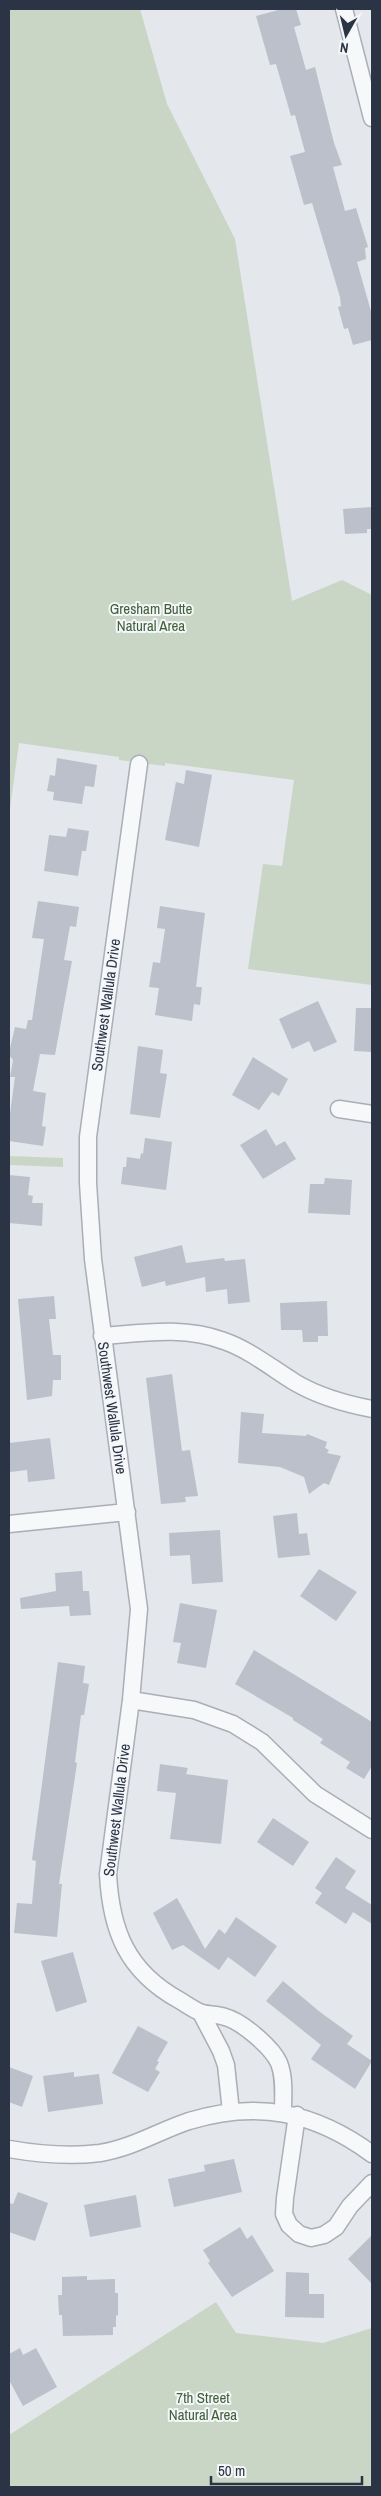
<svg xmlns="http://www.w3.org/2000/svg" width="381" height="2496" font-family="'Archivo Narrow',sans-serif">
<rect width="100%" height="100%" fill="#e4e7ec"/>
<path fill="#c9d6c5" d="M9 9H140L167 104 235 239 292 601 342 580 372 595V985L248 969 263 864 282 866 294 780 165 763V766L119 760V757L19 743 9 816Z
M9 1156 63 1158V1167L9 1165Z
M216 2302 236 2333 323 2343 372 2328V2487H9V2435Z"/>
<path fill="#bbc0ca" d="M282 9H296L301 25 294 27 306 70 315 67 334 143 342 165 333 167 345 211 356 208 368 247 365 248 366 259 357 262 372 315V340L353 345 348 328 344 329 338 307 341 306 340 297 312 203 304 205 290 156 305 152 295 115 291 116 276 64 270 65 256 16Z
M372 507V529H367V533L345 534 343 509Z
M57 758 97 765 94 787 85 786 82 804 53 800 54 792 47 791 50 775 55 776Z
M186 770 212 775 199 847 165 840 176 782 184 784Z
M68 828 89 831 86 851H82L78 876 44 871 49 835 66 837Z
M38 901 79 907 76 927 70 926 64 960 72 961 55 1055 40 1054 33 1091 46 1093 42 1126 46 1127 43 1146 9 1141V1121L15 1077H10L13 1060 9 1055 10 1048 15 1027 26 1029 28 1020H32L44 939 32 938Z
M160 906 205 913 196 987H202L200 1005 194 1004 192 1021 155 1015 159 988 149 987 153 962 160 963 165 929 157 928Z
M318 1001 337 1042 314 1052 309 1041 292 1049 279 1019Z
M356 1008H372V1052L354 1051Z
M138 1046 163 1050 160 1073 167 1074 160 1118 130 1114Z
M253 1057 288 1079 279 1096 272 1092 259 1110 232 1095Z
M266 1129 276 1146 285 1141 296 1159 263 1179 240 1145Z
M145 1138 172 1142 166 1190 121 1184 123 1167H126L127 1157 140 1159 141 1153 143 1154Z
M9 1175 30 1177 28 1195 33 1196 32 1203H43L42 1226 9 1223Z
M325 1178 352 1180 350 1215 308 1213 310 1184H324Z
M182 1245 186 1263 224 1258 225 1261 245 1259 250 1302 228 1304 227 1289 206 1292 205 1277 166 1286 165 1281 142 1287 134 1257Z
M54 1296 56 1319H49L53 1355H61V1380H53L52 1396 27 1400 18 1299Z
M327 1301 328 1336H318V1342H303L302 1330H281L280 1303Z
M172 1374 182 1451 190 1450 198 1496 185 1497 186 1502 161 1504 146 1378Z
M241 1412 264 1414 262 1433 306 1436 307 1434 327 1442 325 1448 329 1450 327 1453 341 1456 329 1485 324 1483 309 1494 304 1477 280 1467 238 1463Z
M50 1438 55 1479 28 1482 27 1470 10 1472 9 1443Z
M297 1513 299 1534 307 1533 310 1555 278 1558 273 1516Z
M220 1530 223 1582 192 1584 190 1555 170 1556 169 1533Z
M319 1569 357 1592 336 1621 300 1596Z
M82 1571 83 1591H89L91 1615 70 1616 69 1606 21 1609 20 1598 56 1591 55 1573Z
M180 1603 217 1610 206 1668 177 1663 181 1643 173 1642Z
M254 1650 372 1722V1766L364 1779 346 1768 350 1762 320 1743 323 1739 293 1720V1718L235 1684Z
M58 1662 85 1666 83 1683 89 1684 84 1715H81L75 1762 77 1763 59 1884H62L57 1937 14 1933 17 1903 32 1904 36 1861 32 1860Z
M160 1764 188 1768 186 1774 228 1780 221 1844 170 1839 176 1793 157 1791Z
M273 1818 309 1842 293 1866 257 1842Z
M336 1857 356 1871 345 1888 372 1905V1924L353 1912 346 1924 315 1903 322 1893 315 1888Z
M177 1898 205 1949 219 1929 225 1934 236 1917 277 1946 255 1977 228 1957 219 1970 183 1945 172 1950 153 1913Z
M73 1952 87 2002 56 2012 41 1961Z
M283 1981 320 2012 353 2036 347 2044 372 2061 355 2089 311 2059 321 2045 266 2001Z
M138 2026 168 2042 157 2061 159 2062 155 2069 160 2072 148 2092 112 2073Z
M9 2067 33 2076 22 2107 9 2102Z
M74 2072V2077L99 2074 103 2104 48 2112 43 2076Z
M234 2159 242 2192 174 2207 168 2179 205 2171 204 2165Z
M18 2192 48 2203 35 2241 9 2232V2203L13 2204Z
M136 2195 141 2227 90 2237 84 2205Z
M240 2227 247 2239 252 2235 274 2271 232 2297 208 2263 210 2261 203 2250Z
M372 2235V2284L348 2259Z
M286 2272 309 2273V2294H324V2318L285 2317Z
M87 2276V2280L115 2279V2293H118V2316L116 2315V2327H113V2335L63 2336 62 2315H59L58 2295H62V2277Z
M20 2348 23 2355 36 2348 57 2387 23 2406 9 2380V2354Z"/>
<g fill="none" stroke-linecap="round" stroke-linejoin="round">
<defs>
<path id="minor" d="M344 9 372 118
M139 764 88 1137V1183L93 1259 139 1609 131 1700 108 1874C111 1931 127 1971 179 2000 186 2004 194 2010 202 2013 209 2015 217 2014 225 2017 241 2021 272 2047 279 2063 285 2078 283 2097 283 2112
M339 1109 372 1114
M102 1336C143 1333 184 1326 224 1341 250 1350 273 1369 296 1383 320 1397 346 1404 372 1409
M9 1524 127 1512
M131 1700 194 1710 233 1724 262 1742 315 1794 372 1830
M201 2013 221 2051 226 2065 231 2112
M297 2115 285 2198 284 2214 289 2225 299 2234 311 2238 324 2235 336 2227 350 2206 372 2183
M9 2149C38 2154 70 2157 100 2153 132 2148 159 2131 189 2121 257 2100 315 2112 372 2154"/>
</defs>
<use href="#minor" stroke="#a9aeb7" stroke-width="19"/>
<use href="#minor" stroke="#f7f8fa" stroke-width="16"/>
</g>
<g text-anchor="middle" stroke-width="4" stroke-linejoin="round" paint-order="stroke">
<g font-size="15" fill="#3f6138" stroke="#f4f6f9">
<text x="151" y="614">Gresham Butte<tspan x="151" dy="17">Natural Area</tspan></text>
<text x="203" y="2403">7th Street<tspan x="203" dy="17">Natural Area</tspan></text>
</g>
<g font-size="15" fill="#2b3445" stroke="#f4f6f9">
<text transform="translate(106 1005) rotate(-82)" y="5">Southwest Wallula Drive</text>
<text transform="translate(112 1408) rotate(82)" y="5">Southwest Wallula Drive</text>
<text transform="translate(117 1810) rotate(-83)" y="5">Southwest Wallula Drive</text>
</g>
</g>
<rect width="381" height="2496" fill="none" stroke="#2b3445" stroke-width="20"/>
<g transform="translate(346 35) rotate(188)" stroke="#f4f6f9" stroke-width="4" paint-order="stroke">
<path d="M0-4L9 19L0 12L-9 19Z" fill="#2b3445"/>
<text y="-8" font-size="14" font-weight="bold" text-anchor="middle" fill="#2b3445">N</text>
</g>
<path d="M211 2476v8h151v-8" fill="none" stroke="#2b3445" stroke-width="2.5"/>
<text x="218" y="2476" font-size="15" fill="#2b3445" stroke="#f4f6f9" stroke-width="4" paint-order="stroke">50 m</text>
</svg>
